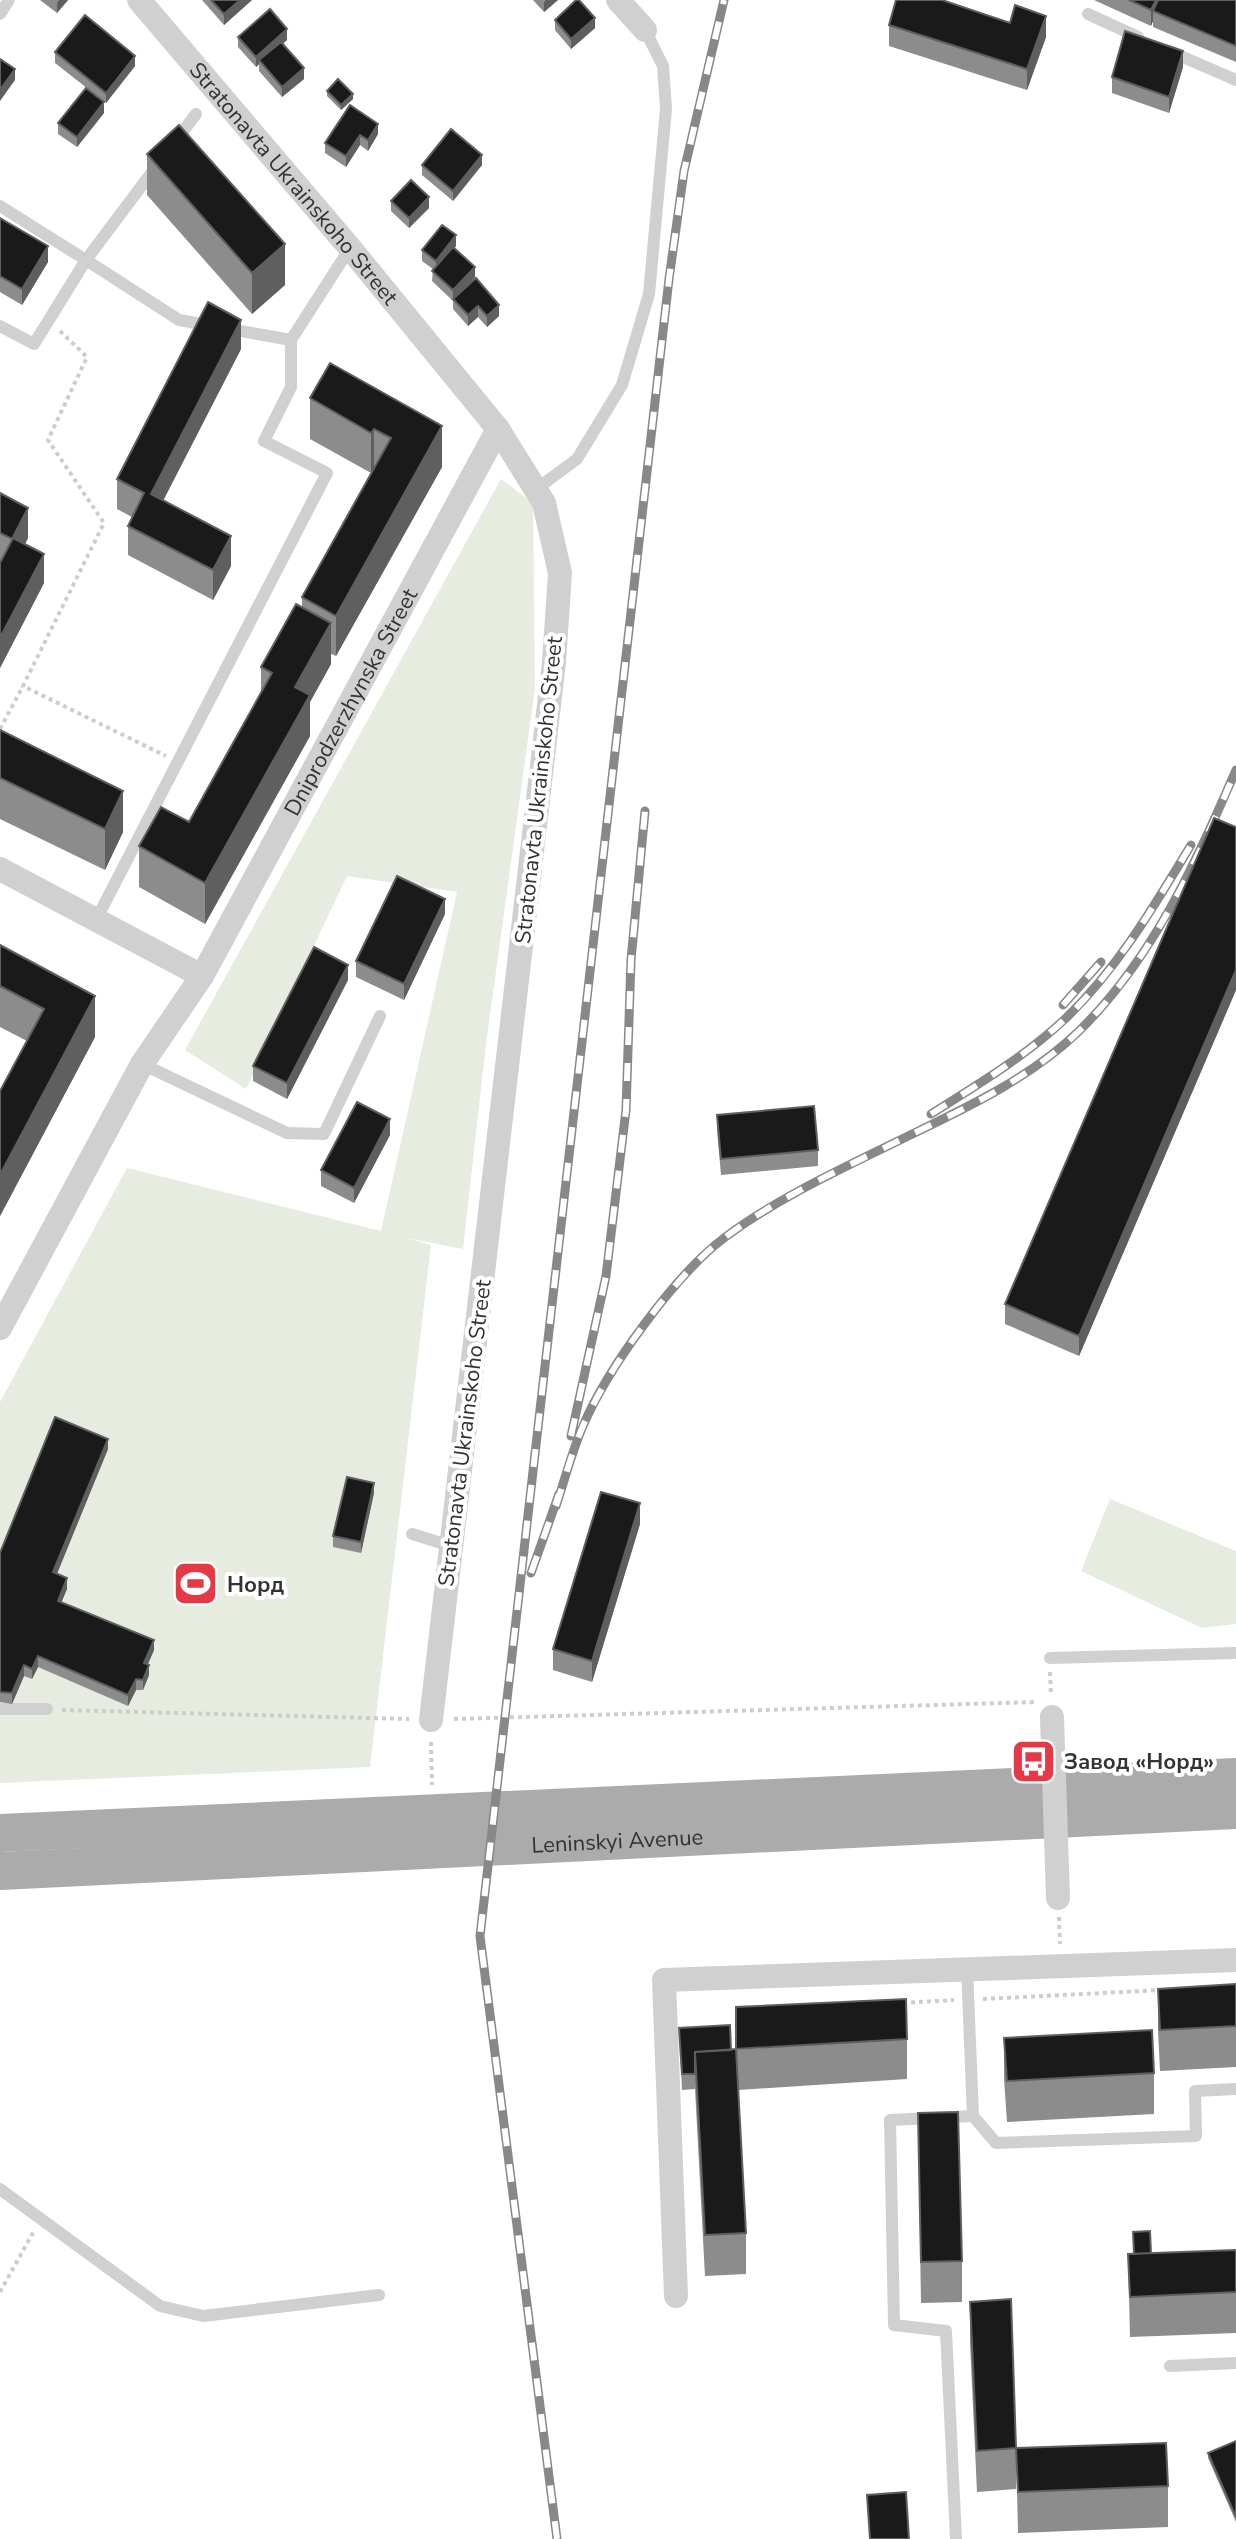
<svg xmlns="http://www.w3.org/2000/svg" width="1236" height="2539" font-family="'Nunito Sans',sans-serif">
<rect width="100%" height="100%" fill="#fff"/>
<path fill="#e6ecdf" d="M501 479 533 503 535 688 486 1044 463 1249 407 1238 431 1245 370 1767 0 1783V1402L127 1168 381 1231 457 892 347 876 246 1089 185 1050Z
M1110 1499 1236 1551V1624L1202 1628 1081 1571Z"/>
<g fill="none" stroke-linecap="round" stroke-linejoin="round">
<path stroke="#cdcdcd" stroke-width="4" stroke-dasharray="4 4" stroke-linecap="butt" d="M60 331 87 357 48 440 104 523 23 686 166 756
M0 729 23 686
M1050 1672 1051 1696
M62 1710 409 1719
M454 1719 1037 1702
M431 1742 432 1785
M1059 1917 1060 1944
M983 1999 1162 1990
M903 2003 954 2000
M0 2292 34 2231"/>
<path stroke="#d0d0d0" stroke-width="12" d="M0 14 9 0
M1088 14 1138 37
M1169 51 1236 80
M174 143 196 114
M155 168 86 260 179 320 291 340 350 248
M0 206 86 260 34 344 0 326
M535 490 577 459 622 385 649 294 666 109 663 66 645 30
M96 920 327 473 264 441 291 387V340
M142 1064 287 1133 324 1134 380 1016
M412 1534 451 1546
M1050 1658 1236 1653
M0 1709H47
M967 1968 973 2116 996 2143 1196 2136 1195 2091 1236 2089
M0 2189 160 2306 203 2316 379 2295
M1170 2366 1236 2363
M956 2539 946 2331 894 2325 890 2120 973 2116"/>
<g stroke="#d0d0d0" stroke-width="24">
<path id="s1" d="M139 0 350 248 498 429 544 503 560 573 554 662 431 1720"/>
<path d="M618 0 645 30"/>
<path d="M0 869 202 976"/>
<path id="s2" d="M0 1328 142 1064 202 976 498 429"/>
<path d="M676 2296 664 1980 1236 1960"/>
</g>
<g stroke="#ababab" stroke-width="38">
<path d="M0 1833 1236 1777"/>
<path id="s3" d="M0 1871 1236 1810"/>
</g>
<defs>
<path id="rail" d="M1063 1005 1101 962
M931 1114C977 1085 1026 1056 1066 1018 1118 968 1154 906 1191 845
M571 1436 606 1276 626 1110 631 960 645 811
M556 1506C565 1479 572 1451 583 1426 607 1369 675 1275 724 1238 776 1199 839 1170 898 1141 959 1111 1027 1081 1078 1032 1152 960 1195 865 1236 770
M531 1573 559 1494
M557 2539 480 1936 669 279 684 171 724 0"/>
</defs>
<use href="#rail" stroke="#888" stroke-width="9"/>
<use href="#rail" stroke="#fff" stroke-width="6" stroke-dasharray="18" stroke-linecap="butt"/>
<path stroke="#d0d0d0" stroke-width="24" d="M1052 1717 1058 1898"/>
</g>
<path fill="#8c8c8c" d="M40 0H68L57 13Z
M202 0H252L224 25Z
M533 0H558L544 12Z
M896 0H945V1L1046 37 1027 90 889 46V25Z
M1094 0H1236V62L1153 27V21L1151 26Z
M555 20 595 28 571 49 555 30Z
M238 37 287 40 283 44 304 79 282 97 259 71V64L256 67 238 47Z
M55 52 135 66 106 103 55 63Z
M1183 67 1169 113 1112 93V77Z
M327 91 353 99 341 110 327 96Z
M350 105 378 134 368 151 360 145 346 167 325 153V143Z
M104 113 77 147 58 134V123Z
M147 154 285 285 252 314 147 195Z
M422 165H482L453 201 422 175Z
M391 201 429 208 409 228 391 211Z
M0 218 48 262 22 305 0 292Z
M456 246 454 248 475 277 466 287 499 316 487 327 478 317 468 326 453 309V301L432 281 433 269 422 261V250Z
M241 349 163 501 231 566 213 600 128 555V526L132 517 117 509V479Z
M330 363 442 467 336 656 331 654V664L310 702V736L205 924 139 887V846L189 822 261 693V667L302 607V597L371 473 310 439V398Z
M0 493 28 538 25 544 44 583 0 668Z
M0 730 123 832 105 870 0 819Z
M1236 827V990L1079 1356 1005 1324V1304Z
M445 914 404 1000 356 977V961Z
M0 945 95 1037 0 1216V1091L27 1041 0 1027Z
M348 980 287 1099 253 1081V1066Z
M717 1115 818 1150V1166L721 1175 717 1130Z
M390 1135 354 1203 321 1186V1170Z
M108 1449 57 1574 67 1589 61 1602 154 1650 148 1664 149 1675 143 1690H136L128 1706 38 1667 32 1679 24 1676 12 1704 0 1702V1553Z
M374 1493 361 1553 333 1547V1536Z
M640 1524 592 1682 553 1670V1649Z
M1236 1984V2067L1160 2071 1158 2030V1989Z
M679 2028 731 2050 907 2039V2079L738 2090 746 2233V2274L705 2276 695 2089 682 2090Z
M1004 2038 1154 2073V2114L1007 2122 1004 2079Z
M918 2113 962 2261V2302L921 2303Z
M1236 2250V2333L1130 2337 1128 2254Z
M970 2302 1016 2448V2489L977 2492 970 2343Z
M1236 2441V2522L1208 2458V2453Z
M1016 2448 1168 2486V2527L1018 2533Z"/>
<path fill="#5f5f5f" d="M59 0H68L57 13V3Z
M240 0H252L224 25V14Z
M546 0H558L544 12V2Z
M1156 0H1162L1153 11V21L1151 26V10Z
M1046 16V37L1027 90V69Z
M595 18V28L571 49V39Z
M287 29V40L261 62 259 60V64L256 67V57Z
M1183 51V67L1169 113V97Z
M135 56V66L106 103V93Z
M304 68V79L282 97V87Z
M15 69V80L0 101V90Z
M353 94V99L341 110V105Z
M104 102V113L77 147V137Z
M378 124V134L368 151V140Z
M360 135V145L346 167V156Z
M482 155V165L453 201V191Z
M429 197V208L409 228V218Z
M456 235V246L436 272V261Z
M285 244V285L252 314V273Z
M48 246V262L22 305V289Z
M475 267V277L453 301V290Z
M499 305V316L487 327V316Z
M478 306V317L468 326V315Z
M241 320V349L151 524V494Z
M442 426V467L336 656V616Z
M374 429V470L371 474V433Z
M28 508V538L12 569V539Z
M231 536V566L213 600V570Z
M44 554V583L0 668V638Z
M331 623V664L310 702V736L205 924V883L295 687Z
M123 791V832L105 870V829Z
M445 899V914L404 1000V984Z
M348 965V980L287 1099V1083Z
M1236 970V990L1079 1356V1336Z
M95 996V1037L0 1216V1175Z
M390 1119V1135L354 1203V1188Z
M108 1439V1449L53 1583V1572Z
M374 1483V1493L361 1553V1542Z
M640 1503V1524L592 1682V1661Z
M67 1578V1589L58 1611V1601Z
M154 1640V1650L144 1673V1663Z
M38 1656V1667L32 1679V1669Z
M24 1665V1676L12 1704V1693Z
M149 1665V1675L143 1690V1680Z
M136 1679V1690L128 1706V1695Z"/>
<path fill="#1a1a1a" stroke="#5f5f5f" stroke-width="2" d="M211 0H240L224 14Z
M576 0H579L595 18 571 39 555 20Z
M896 0H942L1010 23 1015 5 1046 16 1027 69 889 25Z
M1129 0H1156L1151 10Z
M1158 0H1236V46L1153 11Z
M270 9 287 29 256 57 238 37Z
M85 15 135 56 106 93 55 52Z
M1125 31 1183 51 1169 97 1112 77Z
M281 42 304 68 282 87 259 60Z
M0 59 15 69 0 90Z
M338 79 353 94 341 105 327 91Z
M86 88 104 102 77 137 58 123Z
M350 105 378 124 368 140 360 135 346 156 325 143Z
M179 125 285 244 252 273 147 154Z
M451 129 482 155 453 191 422 165Z
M411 180 429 197 409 218 391 201Z
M0 218 48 246 22 289 0 276Z
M442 225 456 235 436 261 422 250Z
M453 247 475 267 453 290 432 271Z
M476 278 499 305 487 316 478 306 468 315 453 299Z
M208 302 241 320 151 494 231 536 213 570 128 526 144 493 117 479Z
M330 363 442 426 336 616 302 597 391 438 374 429 371 433 310 398Z
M0 493 28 508 12 539 0 533Z
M13 538 44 554 0 638V563Z
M296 604 331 623 295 687 310 695 205 883 139 846 161 807 189 822 272 673 261 667Z
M0 730 123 791 105 829 0 778Z
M1214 818 1236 827V970L1079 1336 1005 1304Z
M397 876 445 899 404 984 356 961Z
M0 945 95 996 0 1175V1091L44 1009 0 986Z
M314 947 348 965 287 1083 253 1066Z
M357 1102 390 1119 354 1188 321 1170Z
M814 1106 818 1150 721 1159 717 1115Z
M55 1417 108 1439 53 1572 67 1578 58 1601 154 1640 144 1663 149 1665 143 1680 136 1679 128 1695 38 1656 32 1669 24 1665 12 1693 0 1692V1553Z
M347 1477 374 1483 361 1542 333 1536Z
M601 1492 640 1503 592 1661 553 1649Z
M1236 1984V2026L1160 2030 1158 1989Z
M906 1999 907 2039 736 2049V2007Z
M730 2025 731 2050 695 2052V2074H682L679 2028Z
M1152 2030 1154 2073 1007 2081 1004 2038Z
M736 2049 746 2233 705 2235 695 2052Z
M958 2112 962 2261 921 2262 918 2113Z
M1150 2231 1151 2253 1134 2254 1133 2232Z
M1236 2250V2292L1130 2297 1128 2254Z
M1011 2299 1016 2448 977 2451 970 2302Z
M1236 2441V2517L1208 2453Z
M1166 2443 1168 2486 1018 2492 1016 2448Z
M906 2492 909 2539H870L867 2495Z"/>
<defs>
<symbol id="stadium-square" viewBox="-11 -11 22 22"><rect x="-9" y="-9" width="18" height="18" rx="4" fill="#e63946" stroke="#fff"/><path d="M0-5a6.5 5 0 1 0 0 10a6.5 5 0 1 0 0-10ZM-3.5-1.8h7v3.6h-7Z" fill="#fff"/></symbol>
<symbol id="bus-square" viewBox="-11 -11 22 22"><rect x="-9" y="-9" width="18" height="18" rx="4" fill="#e63946" stroke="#fff"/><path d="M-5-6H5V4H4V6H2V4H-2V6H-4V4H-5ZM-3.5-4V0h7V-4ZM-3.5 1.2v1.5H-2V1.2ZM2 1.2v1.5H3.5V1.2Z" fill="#fff"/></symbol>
</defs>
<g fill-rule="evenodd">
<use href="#stadium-square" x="170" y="1558" width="51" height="51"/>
<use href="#bus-square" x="1008" y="1736" width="51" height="51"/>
</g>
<g text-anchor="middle" stroke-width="8" stroke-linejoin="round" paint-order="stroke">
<g font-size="22" fill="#333" stroke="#fff">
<text dy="8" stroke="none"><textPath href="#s1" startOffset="240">Stratonavta Ukrainskoho Street</textPath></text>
<text dy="8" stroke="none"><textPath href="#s2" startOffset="718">Dniprodzerzhynska Street</textPath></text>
<text transform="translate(538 790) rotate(-84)" y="8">Stratonavta Ukrainskoho Street</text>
<text transform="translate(464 1433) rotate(-83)" y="8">Stratonavta Ukrainskoho Street</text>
<text dy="8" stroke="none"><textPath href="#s3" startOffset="618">Leninskyi Avenue</textPath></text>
</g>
<g font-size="22" font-weight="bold" fill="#333" stroke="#fff" text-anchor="start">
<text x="227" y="1592">Норд</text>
<text x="1064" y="1769">Завод «Норд»</text>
</g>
</g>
</svg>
